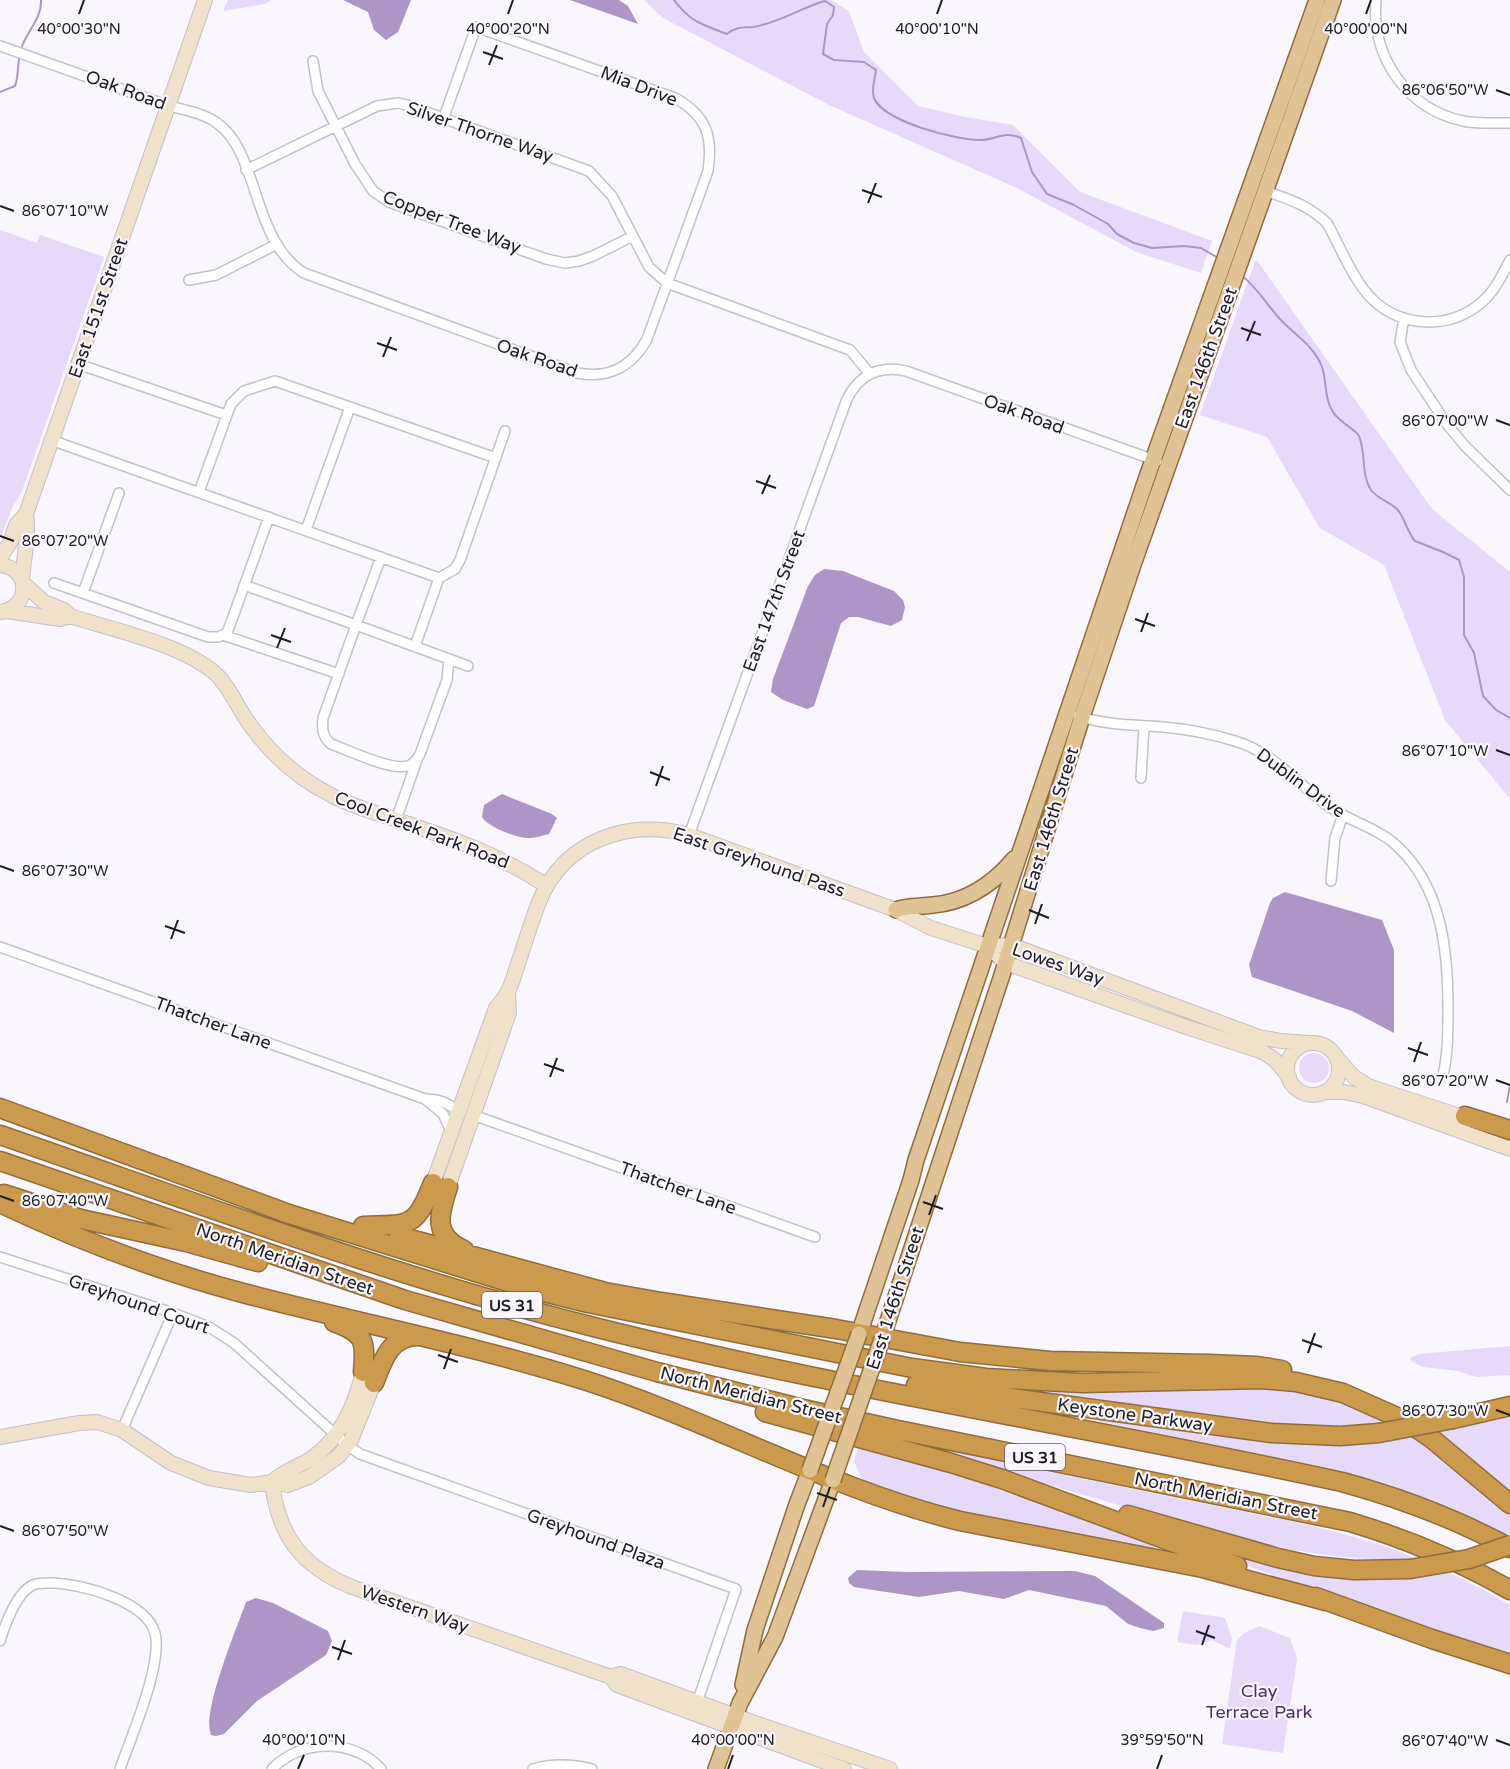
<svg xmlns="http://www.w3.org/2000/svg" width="1510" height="1769" font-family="'Varela Round',sans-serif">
<rect width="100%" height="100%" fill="#f9f6fd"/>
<path fill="#e7d9f9" d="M228 0H271L265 4 223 11Z
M644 0H831L849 11 864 52 918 106 966 117 1013 125 1080 192 1212 241 1201 273 1136 252 1017 188 829 105 663 18Z
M0 230 37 243 40 235 104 257 22 491 13 506 0 539Z
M1256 259 1432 509 1510 572V799L1445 720 1384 565 1320 528 1267 437 1200 415Z
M1299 1068a15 15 0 1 1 30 0a15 15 0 1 1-30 0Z
M1510 1346V1375L1476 1377 1458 1371 1423 1367 1412 1362 1410 1358 1419 1354Z
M1223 1385 1314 1390 1391 1421 1438 1453 1510 1514V1537L1453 1509 1383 1482 1299 1462 1098 1421V1417L1293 1441 1384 1423C1266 1434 1146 1410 1029 1394L1030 1388Z
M1510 1412V1493L1433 1429Z
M859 1445 960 1473 1155 1543 1153 1554 945 1512 863 1481 854 1461Z
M942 1450 1299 1523C1379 1541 1439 1563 1510 1605V1660L1189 1545 1412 1574 1402 1559C1319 1562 1240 1539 1161 1517 1087 1496 1014 1475 941 1454Z
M1183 1611 1225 1618 1232 1638 1230 1649 1212 1640 1197 1645 1177 1642Z
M1259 1626 1290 1638 1297 1659 1283 1753 1222 1744 1237 1640 1246 1632Z"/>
<path fill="#ad95c8" d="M343 0H411L398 32 386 40 374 30 368 12Z
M570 0H619L628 6 638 24Z
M824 569 843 571 894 591 903 600 905 607 902 620 891 626 858 617H849L841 623 814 706 807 709 783 700 771 692 773 679 808 586 815 575Z
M502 794 552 814 557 818 549 834C543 835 536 838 530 838 518 839 488 827 482 817L484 805Z
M1285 892 1382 920 1394 950V1033L1352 1011 1252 977 1249 965 1270 903 1273 898Z
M857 1570 907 1572 1075 1571 1095 1576 1164 1623V1628L1153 1631 1140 1628 1128 1624 1106 1606 1029 1590 1004 1599 959 1591 919 1597 854 1587 849 1583 848 1578Z
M256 1598 273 1603 328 1631 332 1641 326 1655 257 1701 224 1734 216 1736 211 1735C201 1713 237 1628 246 1602Z"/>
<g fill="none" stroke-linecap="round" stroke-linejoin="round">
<path stroke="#ad95c8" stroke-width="2" d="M674 0C690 22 703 25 727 34 737 26 742 28 753 27 779 23 800 8 825 1L834 7 833 15 827 24 823 54 834 60 864 62 876 70C875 79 871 89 874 98 884 122 956 140 980 140 997 140 1003 130 1021 138L1032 172 1047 194 1074 205 1108 224 1117 234 1134 243 1152 248 1184 246 1201 248 1220 259
M21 49C26 32 42 19 41 0
M0 92 15 86C19 75 17 66 20 55
M1241 275C1259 289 1265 303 1280 319 1295 335 1314 346 1322 367 1327 382 1324 398 1333 412 1339 422 1356 430 1359 436 1366 452 1361 475 1371 490 1378 499 1390 502 1397 509 1405 518 1407 532 1415 541L1443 552 1459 560 1464 577V635L1474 653 1483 696 1496 710 1510 718
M1507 1102 1510 1085"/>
<defs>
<path id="street" d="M1376 0C1371 57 1407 109 1463 121 1479 124 1495 123 1510 123
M0 46 169 106C185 110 203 113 217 123 260 153 251 240 304 273L577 373C608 379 632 367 647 339L708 171C713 136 707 116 675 98L476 27 444 117
M313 61 318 91 355 164 373 191 389 202 546 259 565 263 579 261 593 256 633 236
M246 170 377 106 398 103 407 105 589 171 612 196 649 267 667 283 850 350 870 374
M1263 190C1288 199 1307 204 1327 223 1340 246 1353 280 1372 299 1402 328 1450 330 1482 302 1495 291 1502 275 1510 260
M189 280 216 275 277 244
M1404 318 1400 342 1411 370 1446 423 1465 446 1510 490
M78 364 226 415
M51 440 439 578 455 569 460 560 505 431
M199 492 231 404 244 391 275 381 496 458
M306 530 350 407
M54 583 208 637H218L223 635 339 674
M244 585 356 625 323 718C322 729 322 736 331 744 348 750 395 773 410 765 415 763 417 759 420 754L447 680 449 659 356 625 381 557
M83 593 119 493
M223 635 227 633 234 614 269 517
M415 646 439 578
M449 659 468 666
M1078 716C1105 725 1134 725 1163 727 1187 729 1212 734 1235 741 1272 752 1294 780 1324 803 1346 821 1378 827 1398 847 1442 888 1448 951 1448 1008 1448 1031 1448 1053 1443 1076
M1141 778 1144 726
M396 820 417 760
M689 835 847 399C859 375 879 365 906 371L1157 461
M1331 881 1335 838 1343 815
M0 947 425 1099C438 1098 450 1104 459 1112
M425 1099 443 1114 451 1131
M473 1115 815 1237
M0 1257 173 1313 209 1327 234 1343 347 1445 360 1454 736 1589 698 1700
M122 1430 173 1313
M0 1641C5 1625 16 1595 31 1586 37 1582 47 1583 53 1583 82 1584 146 1601 155 1633 163 1664 131 1737 120 1769
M272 1769C300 1739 354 1738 381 1769
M533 1769C553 1763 572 1764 592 1769"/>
<path id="secondary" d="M0 558 11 541 16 525 26 514 205 0
M0 565C31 568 31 608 0 612
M22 579C24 559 29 533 26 514
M23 583 44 602 64 610 70 616C113 630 186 645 218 676 231 690 237 706 248 722 269 752 296 777 329 794 350 806 374 812 397 820 452 839 497 853 547 886
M7 611 60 619 70 616
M987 946 1006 963 1189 1028 1263 1052 1275 1060 1289 1077
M1287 1069a26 26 0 1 1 52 0a26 26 0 1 1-52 0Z
M1336 1057 1354 1077 1368 1086 1472 1120
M1324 1092H1344L1363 1096 1510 1149
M433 1183 496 1008C500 1003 504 998 507 993 512 985 514 975 517 967 524 945 531 923 539 902 564 840 629 818 689 835L896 910 931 928 987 946 1011 945 1259 1037 1281 1041 1308 1043
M448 1187 509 1013 508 993
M0 1437 79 1423 97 1422 122 1430 171 1463 209 1478 251 1485 272 1482 288 1485 309 1477 339 1456 351 1440 374 1383
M272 1482C278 1536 302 1567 352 1587L611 1677 617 1685 844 1769
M272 1482C286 1469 297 1468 312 1458 341 1438 355 1405 363 1372
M611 1677 621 1674 755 1723 890 1769"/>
<path id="primary" d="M896 910C908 905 920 907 933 905 966 902 993 884 1014 859
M859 1334 911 1180 916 1160 1147 477 1317 0
M882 1339 1001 978 1082 717 1134 562 1333 0
M743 1685 755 1630 796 1507 810 1470
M716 1769 740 1703 775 1637 833 1480"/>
<path id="highway" d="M0 1108 289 1214 524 1287 588 1303 912 1368 986 1378 1082 1383 1261 1379 1296 1382 1343 1393 1406 1421
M1465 1116 1510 1130
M0 1135C195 1202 390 1276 590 1326 838 1389 1092 1427 1342 1482 1401 1498 1456 1519 1510 1548
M0 1161 405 1300 657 1372 799 1408 893 1429 1350 1522C1407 1539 1459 1561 1510 1590
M448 1187C439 1214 432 1236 464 1250
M4 1194 81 1219 186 1242 258 1262
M0 1203C78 1240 160 1271 243 1293 357 1323 472 1345 584 1380 712 1421 830 1489 960 1521L1203 1568 1326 1601
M363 1226C409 1224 415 1230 433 1183
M399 1236 605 1292 661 1302 836 1329 960 1352 1050 1361 1209 1364 1257 1366 1282 1370
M334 1322C365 1333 366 1341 363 1372
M374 1383C383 1360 390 1336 418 1336
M916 1385 1272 1433 1340 1436 1379 1433
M765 1412 951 1463 1002 1479 1237 1566
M1453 1419 1510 1406
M1406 1421 1431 1438 1510 1504
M1128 1515 1278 1558 1314 1566 1354 1570 1410 1569
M1316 1597 1432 1639 1510 1664"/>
</defs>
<use href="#street" stroke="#c4c1c8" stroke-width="12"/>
<use href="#secondary" stroke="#c4c1c8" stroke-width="16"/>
<use href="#primary" stroke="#8f6e3d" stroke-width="18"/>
<use href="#highway" stroke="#8f6e3d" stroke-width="21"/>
<use href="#street" stroke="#fff" stroke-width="9"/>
<use href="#secondary" stroke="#f0e1ca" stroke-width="14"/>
<use href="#primary" stroke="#e0c294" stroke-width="15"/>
<use href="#highway" stroke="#cc9a4d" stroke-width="18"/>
<defs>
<path id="primary-bridge" d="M810 1470 859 1334
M833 1480 882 1339"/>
<path id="highway-bridge" d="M1379 1433 1453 1419
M1410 1569 1469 1559 1510 1545"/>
</defs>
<use href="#primary-bridge" stroke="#8f6e3d" stroke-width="18" stroke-linecap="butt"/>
<use href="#highway-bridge" stroke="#8f6e3d" stroke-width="21" stroke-linecap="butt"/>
<use href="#primary-bridge" stroke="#e0c294" stroke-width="15"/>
<use href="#highway-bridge" stroke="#cc9a4d" stroke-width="18"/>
</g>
<path fill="none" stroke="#1e1d1f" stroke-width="2" d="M79 14 84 0M508 14 513 0M937 14 942 0M1366 14 1371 0M483 52 503 59M489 65 497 45M1496 90 1510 95M862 190 882 197M868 203 876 183M0 206 14 211M1241 328 1261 335M1247 341 1255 321M377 343 397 350M383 357 391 337M1496 420 1510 425M756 481 776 488M762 494 770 475M0 536 14 541M1135 619 1155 626M1141 632 1148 613M271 635 291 642M277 648 285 628M1496 750 1510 755M650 772 670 780M656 786 663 766M0 866 14 871M1029 910 1049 918M1035 924 1042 904M165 926 185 933M171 939 178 920M1408 1048 1428 1055M1414 1062 1421 1042M544 1064 564 1071M550 1077 557 1058M1496 1080 1510 1085M0 1196 14 1201M923 1202 943 1209M929 1215 936 1195M1302 1340 1322 1347M1308 1353 1315 1333M438 1355 458 1362M444 1369 451 1349M1496 1410 1510 1415M817 1493 837 1500M823 1507 830 1487M0 1526 14 1531M1196 1631 1215 1638M1202 1645 1209 1625M332 1647 352 1654M338 1660 345 1640M1496 1740 1510 1745M298 1769 304 1755M728 1769 733 1755M1157 1769 1162 1755"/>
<g text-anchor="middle" stroke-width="4.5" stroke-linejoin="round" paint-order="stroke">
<g fill="#f9f6fd" stroke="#605e62" stroke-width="1.5">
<rect x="482" y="1292" width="60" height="26" rx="4.5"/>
<rect x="1005" y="1444" width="60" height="26" rx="4.5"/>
</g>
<g font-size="16" font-weight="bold" fill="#1e1d1f">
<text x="512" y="1311">US 31</text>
<text x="1035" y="1463">US 31</text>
</g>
<g font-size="18" fill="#1e1d1f" stroke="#f9f6fd">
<text transform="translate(639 86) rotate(21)" y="6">Mia Drive</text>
<text transform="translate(126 90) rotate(20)" y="6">Oak Road</text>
<text transform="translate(480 132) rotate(19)" y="6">Silver Thorne Way</text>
<text transform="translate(452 222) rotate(21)" y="6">Copper Tree Way</text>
<text transform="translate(98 308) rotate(-71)" y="6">East 151st Street</text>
<text transform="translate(537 358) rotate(19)" y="6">Oak Road</text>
<text transform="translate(1206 358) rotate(-70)" y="6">East 146th Street</text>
<text transform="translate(1024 414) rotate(20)" y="6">Oak Road</text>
<text transform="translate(774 601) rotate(-70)" y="6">East 147th Street</text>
<text transform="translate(1301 783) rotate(36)" y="6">Dublin Drive</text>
<text transform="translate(1051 819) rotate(-73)" y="6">East 146th Street</text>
<text transform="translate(422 830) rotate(21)" y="6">Cool Creek Park Road</text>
<text transform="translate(759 862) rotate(19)" y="6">East Greyhound Pass</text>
<text transform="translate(1058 964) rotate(19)" y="6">Lowes Way</text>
<text transform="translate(213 1023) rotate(20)" y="6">Thatcher Lane</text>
<text transform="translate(678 1188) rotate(20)" y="6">Thatcher Lane</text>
<text transform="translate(285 1259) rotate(19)" y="6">North Meridian Street</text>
<text transform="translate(895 1298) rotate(-72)" y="6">East 146th Street</text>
<text transform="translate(139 1304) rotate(19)" y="6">Greyhound Court</text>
<text transform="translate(751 1395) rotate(14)" y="6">North Meridian Street</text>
<text transform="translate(1135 1415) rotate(8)" y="6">Keystone Parkway</text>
<text transform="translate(1226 1496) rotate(11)" y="6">North Meridian Street</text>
<text transform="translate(596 1539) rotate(20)" y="6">Greyhound Plaza</text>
<text transform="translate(415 1609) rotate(19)" y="6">Western Way</text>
</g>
<g font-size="18" fill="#4f2e6e" stroke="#f9f6fd">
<text x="1259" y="1697">Clay<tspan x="1259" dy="21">Terrace Park</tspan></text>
</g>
</g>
<g font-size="15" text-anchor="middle" fill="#1e1d1f" stroke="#f9f6fd" stroke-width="4.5" stroke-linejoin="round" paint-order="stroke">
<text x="79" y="34">40°00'30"N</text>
<text x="508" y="34">40°00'20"N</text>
<text x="937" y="34">40°00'10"N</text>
<text x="1366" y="34">40°00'00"N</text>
<text x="1445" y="95">86°06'50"W</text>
<text x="65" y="216">86°07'10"W</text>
<text x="1445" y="426">86°07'00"W</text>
<text x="65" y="546">86°07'20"W</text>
<text x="1445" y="756">86°07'10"W</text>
<text x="65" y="876">86°07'30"W</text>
<text x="1445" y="1086">86°07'20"W</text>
<text x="65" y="1206">86°07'40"W</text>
<text x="1445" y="1416">86°07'30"W</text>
<text x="65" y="1536">86°07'50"W</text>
<text x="304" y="1745">40°00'10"N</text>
<text x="733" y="1745">40°00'00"N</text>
<text x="1162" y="1745">39°59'50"N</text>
<text x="1445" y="1746">86°07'40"W</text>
</g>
</svg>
